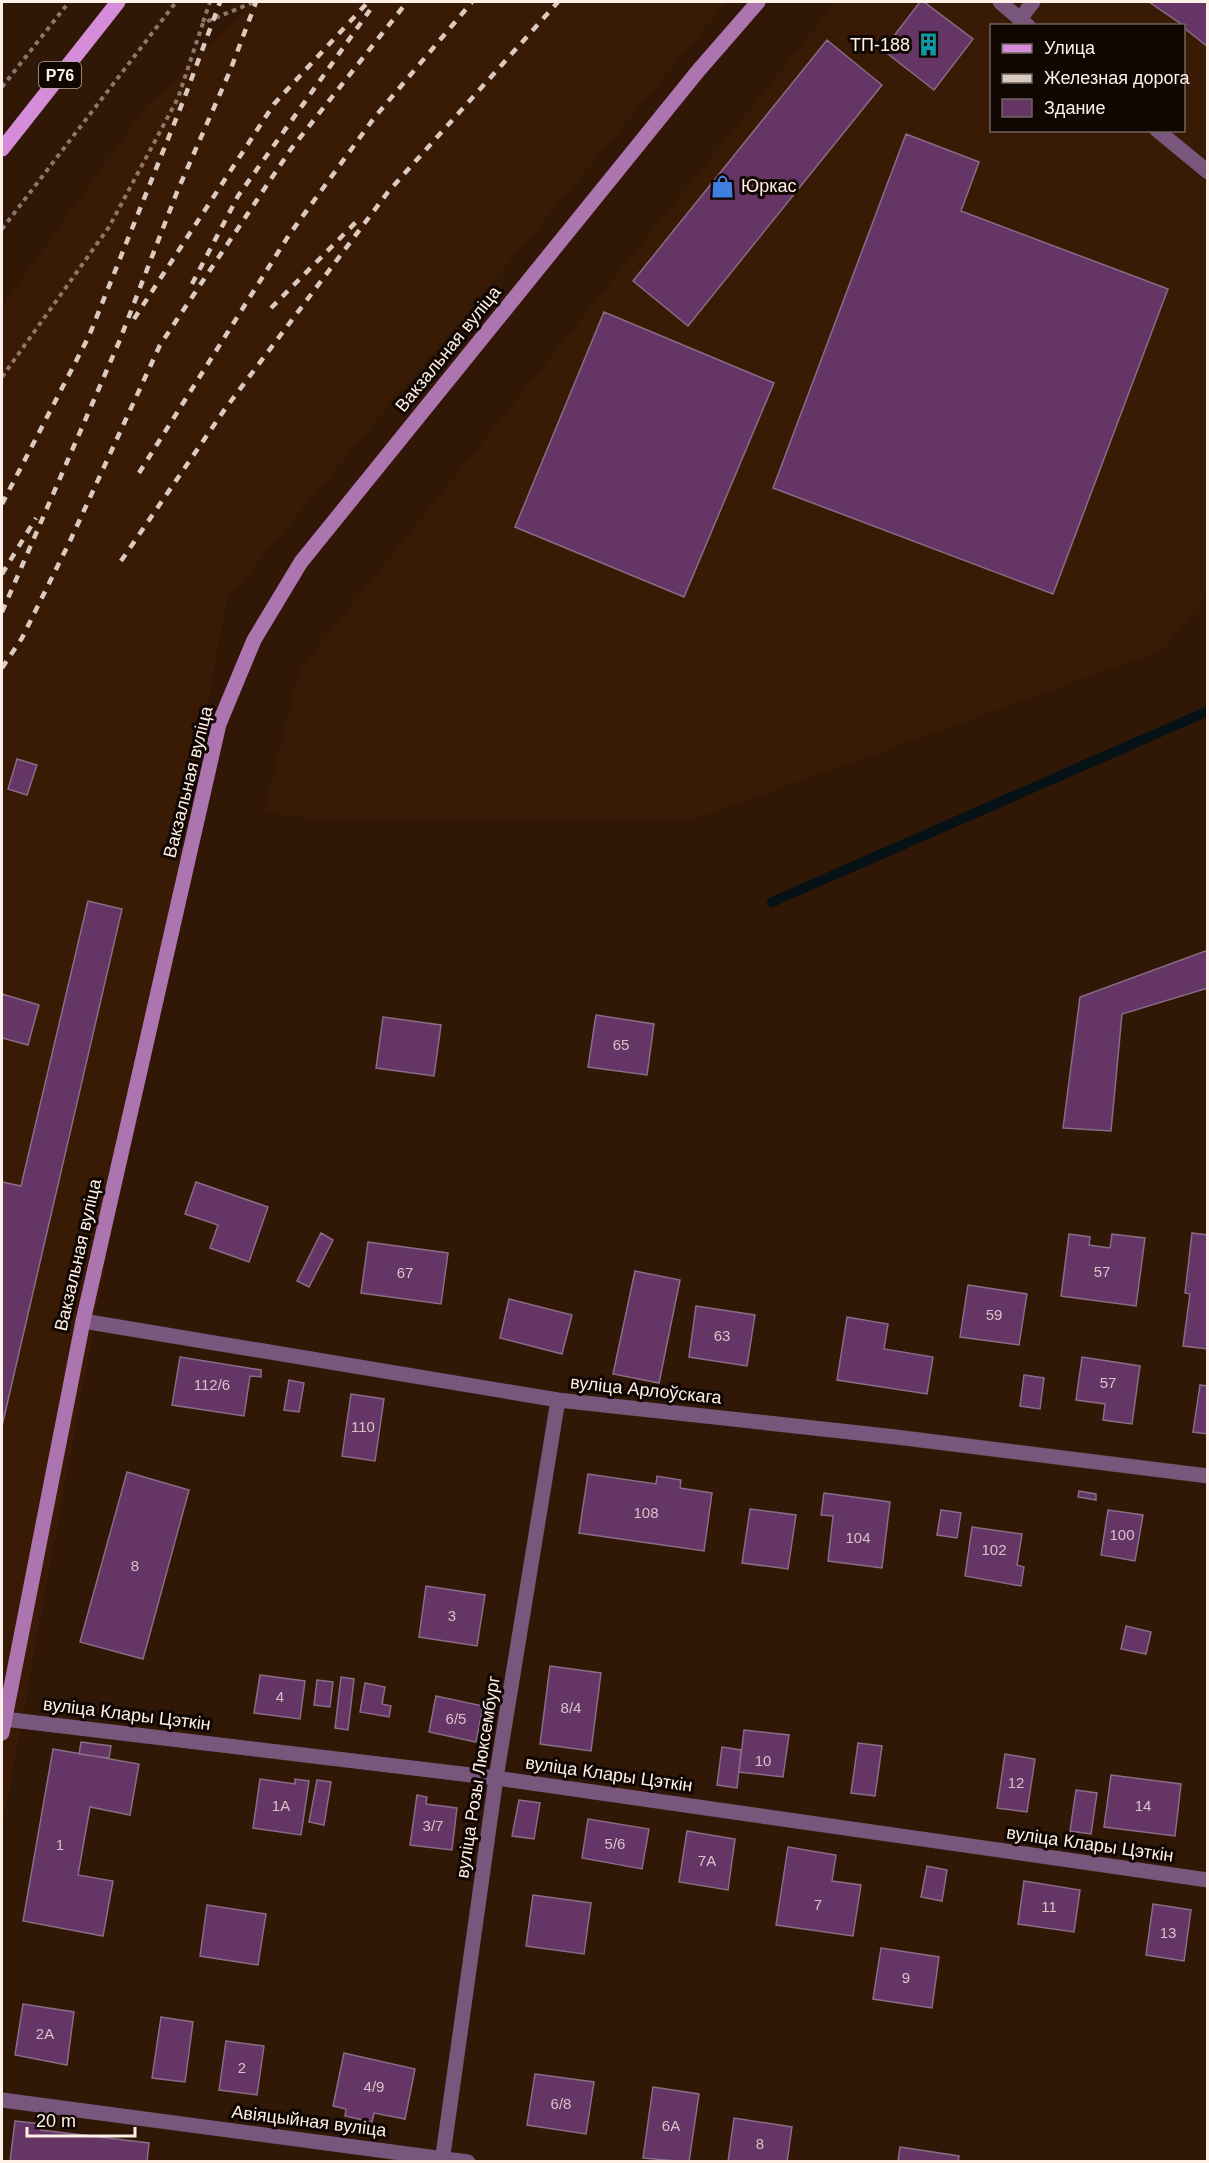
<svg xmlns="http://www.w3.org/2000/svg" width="1209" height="2163" font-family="Helvetica,sans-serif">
<rect width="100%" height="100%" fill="#301706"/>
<path fill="#391a05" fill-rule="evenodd" d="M252 2H727L227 599 2 1830V306L146 107Z
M836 2H1207V595L1163 650 696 819 311 818 264 813 300 669ZM992 26H1184V130H992Z"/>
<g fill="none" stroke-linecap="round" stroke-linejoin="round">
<path stroke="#061216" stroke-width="10" d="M772 902 1208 711"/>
</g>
<path fill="#653565" stroke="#876d86" stroke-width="1.5" d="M920 2H924L973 39 934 90 883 50Z
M1149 2H1208V47L1184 28V26Z
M827 40 882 85 688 326 633 281Z
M906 134 979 162 961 211 1168 289 1053 594 773 488Z
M604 312 774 383 684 597 515 527Z
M17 759 37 765 27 795 8 789Z
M88 901 122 909 2 1426V1182L21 1186Z
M1208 950V988L1122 1014 1111 1131 1063 1128 1080 997Z
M2 994 39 1005 28 1045 2 1038Z
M596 1015 654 1024 647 1075 588 1067Z
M383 1017 441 1025 434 1076 376 1068Z
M196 1182 268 1207 249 1262 210 1248 218 1225 185 1214Z
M321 1233 333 1240 309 1287 297 1281Z
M1192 1233 1208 1235V1349L1183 1346 1190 1294 1185 1293Z
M1069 1234 1090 1237 1089 1245 1110 1248 1112 1234 1145 1238 1136 1306 1061 1296Z
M368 1242 448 1253 441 1304 361 1293Z
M635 1271 680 1280 659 1383 613 1374Z
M968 1285 1027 1294 1019 1345 960 1337Z
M509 1299 572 1315 562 1354 500 1338Z
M696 1306 755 1315 747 1366 689 1357Z
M847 1317 888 1324 884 1349 933 1357 927 1394 837 1380Z
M180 1357 261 1370V1377L250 1376 244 1416 172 1405Z
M1082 1357 1140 1366 1132 1424 1103 1420 1105 1404 1076 1400Z
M1024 1375 1044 1378 1040 1409 1020 1406Z
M289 1380 304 1383 299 1412 284 1410Z
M1200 1385 1208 1386V1434L1193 1432Z
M351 1394 384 1399 375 1461 342 1456Z
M127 1472 189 1490 143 1659 80 1642Z
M588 1474 656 1484 657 1476 681 1480 680 1488 712 1493 704 1551 579 1533Z
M1079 1491 1096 1494V1500L1078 1497Z
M824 1493 890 1502 882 1568 828 1561 833 1516 821 1515Z
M750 1509 796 1515 788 1569 742 1563Z
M941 1510 961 1513 957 1538 937 1535Z
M1108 1510 1143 1515 1135 1561 1101 1555Z
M972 1527 1022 1534 1017 1565 1024 1567 1021 1586 965 1576Z
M426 1586 485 1595 477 1646 419 1637Z
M1126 1626 1151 1632 1146 1654 1121 1649Z
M550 1666 601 1673 591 1751 540 1744Z
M260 1675 305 1681 300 1719 254 1713Z
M341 1677 354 1679 348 1730 335 1728Z
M317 1680 333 1682 330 1707 314 1705Z
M365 1683 385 1687 382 1704 391 1706 389 1717 360 1712Z
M436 1696 483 1706 476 1742 429 1732Z
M744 1730 789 1735 783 1777 739 1772Z
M81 1742 111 1746 109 1758 79 1754Z
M858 1743 882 1746 875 1796 851 1793Z
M722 1747 741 1750 737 1788 717 1785Z
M53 1749 139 1764 130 1815 90 1807 78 1875 113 1881 103 1936 23 1921Z
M1005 1754 1035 1759 1027 1812 997 1808Z
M1111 1775 1181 1784 1175 1836 1104 1827Z
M260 1779 295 1784V1779L309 1781 301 1835 253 1828Z
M317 1780 331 1782 324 1825 309 1822Z
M1076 1790 1097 1793 1091 1834 1070 1831Z
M417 1795 427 1797 426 1804 457 1808 452 1850 410 1845Z
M519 1800 540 1803 534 1839 512 1836Z
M588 1819 649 1829 642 1869 582 1858Z
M687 1831 735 1839 728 1890 679 1882Z
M788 1847 836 1855 832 1881 861 1885 853 1936 776 1925Z
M927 1866 947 1870 942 1901 921 1897Z
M1024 1881 1080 1890 1074 1932 1018 1924Z
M533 1895 591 1903 584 1954 526 1946Z
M1153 1904 1191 1910 1184 1961 1146 1955Z
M207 1905 266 1914 258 1965 200 1956Z
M881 1948 939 1957 932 2008 873 1999Z
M23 2004 74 2012 67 2065 15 2055Z
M161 2017 193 2022 185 2082 152 2078Z
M226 2041 264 2046 257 2095 219 2090Z
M344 2053 415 2069 405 2119 374 2113 372 2122 345 2116 346 2109 333 2106Z
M535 2074 594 2082 586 2134 527 2125Z
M653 2087 699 2094 689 2162 643 2158Z
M734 2118 792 2127 787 2162H728Z
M15 2121 42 2124 41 2130 149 2143 147 2162H10Z
M900 2147 959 2156 958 2162H898Z"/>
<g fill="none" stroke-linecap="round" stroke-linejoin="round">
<path stroke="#8c786b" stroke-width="4" stroke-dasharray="4.5 4.5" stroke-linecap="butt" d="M203 22 210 2
M2 87 69 2
M2 229 176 2
M2 377 109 227 178 98 203 23 254 2"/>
<path stroke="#79567b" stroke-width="15" d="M1000 2 1028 26
M1020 19 1033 2
M1157 130 1208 172"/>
<path stroke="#79567b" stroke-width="15" d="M83 1321 558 1400 896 1437 1208 1476
M4 1719 496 1778 1208 1880
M2 2100 468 2162
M442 2162 496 1778 558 1400"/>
<path stroke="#ad75b0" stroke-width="15" d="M2 1733 83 1321 219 724 254 640 301 562 698 71 758 2"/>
<path stroke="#d58dda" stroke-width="15" d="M2 149 118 2"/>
<path stroke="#dacabf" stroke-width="4.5" stroke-dasharray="8 8" stroke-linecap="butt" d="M192 284 238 196 370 10
M271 308 357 221
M134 319 274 104 368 2
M139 473 289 235 374 118 472 2
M2 504 89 336 184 99 220 2
M121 561 225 409 388 192 558 2
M2 574 36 518
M2 612 119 342 177 192 230 71 256 2
M2 668 22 638 70 541 160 345 291 149 407 2"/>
</g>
<defs>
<symbol id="building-bare" viewBox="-9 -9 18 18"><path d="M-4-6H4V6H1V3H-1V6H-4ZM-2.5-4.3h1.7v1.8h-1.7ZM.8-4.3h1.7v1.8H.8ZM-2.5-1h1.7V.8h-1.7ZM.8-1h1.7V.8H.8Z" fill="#0f9aa8" stroke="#100602" stroke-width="2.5" paint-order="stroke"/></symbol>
<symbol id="shop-bare" viewBox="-9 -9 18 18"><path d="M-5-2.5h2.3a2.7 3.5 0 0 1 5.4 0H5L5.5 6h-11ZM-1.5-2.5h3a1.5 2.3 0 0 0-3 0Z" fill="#3f7fe0" stroke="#100602" stroke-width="2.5" paint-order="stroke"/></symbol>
</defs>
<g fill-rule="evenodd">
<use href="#building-bare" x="912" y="28" width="33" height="33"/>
<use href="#shop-bare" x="706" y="170" width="33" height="33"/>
</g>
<g text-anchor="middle" stroke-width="6" stroke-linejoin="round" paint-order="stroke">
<g font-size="15" fill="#d8c2c7">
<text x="621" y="1050">65</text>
<text x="1102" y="1277">57</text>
<text x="405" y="1278">67</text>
<text x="994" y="1320">59</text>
<text x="722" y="1341">63</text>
<text x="1108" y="1388">57</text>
<text x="212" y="1390">112/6</text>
<text x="363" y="1432">110</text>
<text x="646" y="1518">108</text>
<text x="1122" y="1540">100</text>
<text x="858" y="1543">104</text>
<text x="994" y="1555">102</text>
<text x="135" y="1571">8</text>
<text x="452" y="1621">3</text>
<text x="280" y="1702">4</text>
<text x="571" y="1713">8/4</text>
<text x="456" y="1724">6/5</text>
<text x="763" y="1766">10</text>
<text x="1016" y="1788">12</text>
<text x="281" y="1811">1А</text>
<text x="1143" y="1811">14</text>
<text x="433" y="1831">3/7</text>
<text x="615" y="1849">5/6</text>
<text x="60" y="1850">1</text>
<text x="707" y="1866">7А</text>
<text x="818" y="1910">7</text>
<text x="1049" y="1912">11</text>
<text x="1168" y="1938">13</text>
<text x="906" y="1983">9</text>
<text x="45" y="2039">2А</text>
<text x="242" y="2073">2</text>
<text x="374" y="2092">4/9</text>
<text x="561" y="2109">6/8</text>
<text x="671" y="2131">6А</text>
<text x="760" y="2149">8</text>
</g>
<rect fill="#100602" stroke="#b7aaa3" stroke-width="1.5" x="39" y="62" width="42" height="26" rx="4.5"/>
<g font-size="16" font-weight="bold" fill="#fff1e8">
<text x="60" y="81">Р76</text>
</g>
<g font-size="18" fill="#fff1e8" stroke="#100602" text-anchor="end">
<text x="910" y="51">ТП-188</text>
<text x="741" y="192" text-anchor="start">Юркас</text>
</g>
<g font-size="18" fill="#fff1e8" stroke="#100602">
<text transform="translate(448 349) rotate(-51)" y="6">Вакзальная вуліца</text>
<text transform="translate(188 782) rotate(-76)" y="6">Вакзальная вуліца</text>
<text transform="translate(78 1255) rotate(-77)" y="6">Вакзальная вуліца</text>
<text transform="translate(646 1390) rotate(6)" y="6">вуліца Арлоўскага</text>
<text transform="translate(127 1714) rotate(7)" y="6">вуліца Клары Цэткін</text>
<text transform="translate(609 1774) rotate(8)" y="6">вуліца Клары Цэткін</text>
<text transform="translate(478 1777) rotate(-81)" y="6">вуліца Розы Люксембург</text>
<text transform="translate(1090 1844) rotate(8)" y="6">вуліца Клары Цэткін</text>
<text transform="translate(309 2121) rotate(7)" y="6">Авіяцыйная вуліца</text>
</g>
</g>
<rect width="1209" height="2163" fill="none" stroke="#fff1e8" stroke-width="6"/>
<rect x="990" y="24" width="195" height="108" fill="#100602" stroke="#70645e" stroke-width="1.5"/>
<rect x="1002" y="44" width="30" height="9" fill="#d58dda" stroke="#70645e" stroke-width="1.5"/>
<text x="1044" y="54" font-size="18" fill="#fff1e8">Улица</text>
<rect x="1002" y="74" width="30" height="9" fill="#dacabf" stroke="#70645e" stroke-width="1.5"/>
<text x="1044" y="84" font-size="18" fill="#fff1e8">Железная дорога</text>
<rect x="1002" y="99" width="30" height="18" fill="#653565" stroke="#70645e" stroke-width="1.5"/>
<text x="1044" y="114" font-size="18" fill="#fff1e8">Здание</text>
<path d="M27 2127v9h108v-9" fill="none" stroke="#fff1e8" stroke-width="3"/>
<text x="36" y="2127" font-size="18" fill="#fff1e8" stroke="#100602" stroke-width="4.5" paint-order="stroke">20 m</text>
</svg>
